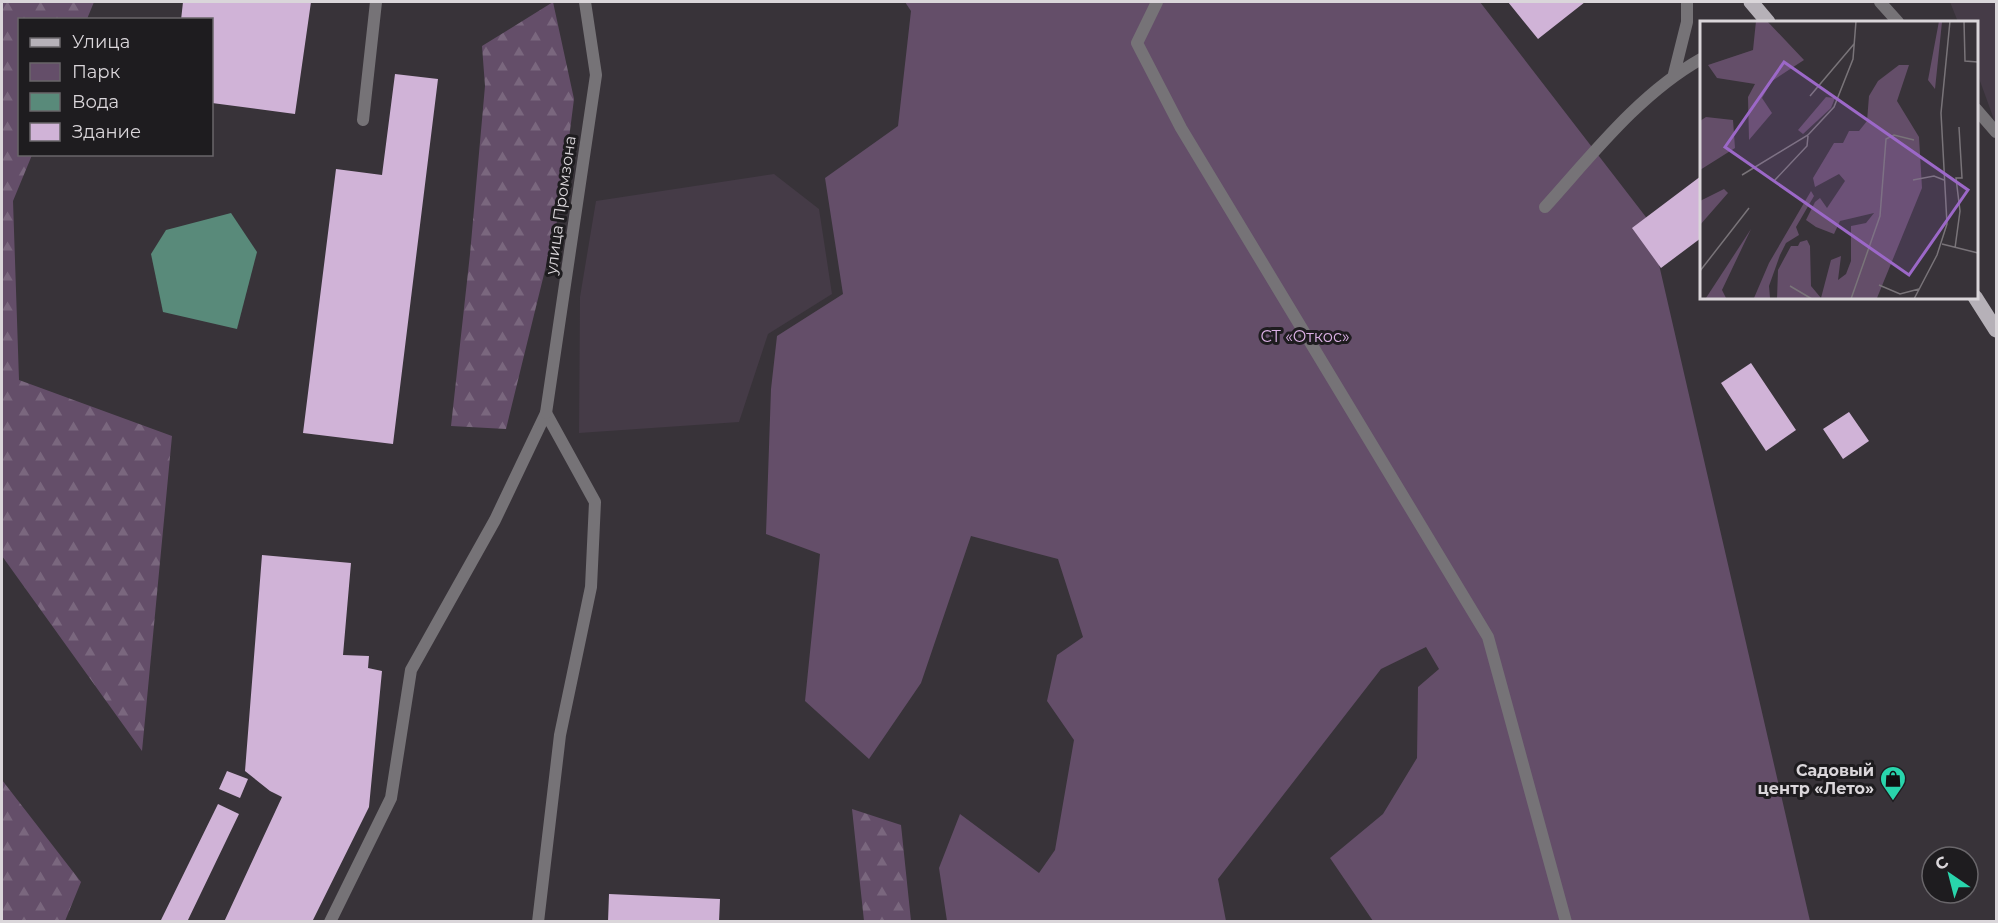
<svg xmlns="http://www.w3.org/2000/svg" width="1998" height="923" font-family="Montserrat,sans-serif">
<defs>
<pattern id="forest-firs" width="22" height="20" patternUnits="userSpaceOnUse" patternTransform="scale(1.5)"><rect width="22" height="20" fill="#644e69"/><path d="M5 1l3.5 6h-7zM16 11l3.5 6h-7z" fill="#7a677e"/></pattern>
</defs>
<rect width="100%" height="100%" fill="#383339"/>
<path fill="#453b47" d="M1950 2H1996V125L1976 70V22H1958Z
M774 174 819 209 832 294 768 334 739 422 579 433 580 297 596 201Z"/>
<path fill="#644e69" d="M905 2H1480L1649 221 1810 921H1373L1330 858 1383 814 1417 758 1418 687 1439 669 1426 647 1381 669 1218 879 1226 921H947L939 868 960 814 1039 873 1055 850 1074 740 1047 701 1057 655 1083 637 1058 559 971 536 921 683 869 759 805 701 820 554 766 534 771 389 777 336 843 294 825 178 898 126 911 11Z"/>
<path fill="url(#forest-firs)" d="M2 2H94L87 19 20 20V154L32 155 13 201 19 380 172 436 142 751 2 556Z
M553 2 574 99 560 209 506 429 451 426 470 254 485 86 482 46Z
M2 780 81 882 65 921H2Z
M852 809 901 825 911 921H864Z"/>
<path fill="#598a7a" d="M231 213 257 252 237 329 163 312 151 254 166 230Z"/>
<path fill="#d0b3d7" d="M183 2H311L295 114 212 103V20H181Z
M1508 2H1585L1538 39Z
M395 74 438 79 393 444 303 433 336 169 382 175Z
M1701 176V238L1661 268 1632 228Z
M1751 363 1796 430 1766 451 1721 383Z
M1849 412 1869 441 1843 459 1823 429Z
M262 555 351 563 343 655 369 656 368 668 382 671 369 807 312 922H224L282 797 270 791 245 771Z
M227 771 248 779 240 798 219 789Z
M218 804 239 814 187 922H160Z
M609 894 720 899 719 922H608Z"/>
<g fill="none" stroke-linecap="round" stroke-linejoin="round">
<path stroke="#7a767b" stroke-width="4" stroke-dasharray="3 3" stroke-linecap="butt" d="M1911 922H1914"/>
<path stroke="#767377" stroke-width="12" d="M1157 2 1137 43 1181 128 1488 637 1566 922
M1880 2 1898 22
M1674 74 1687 22V2
M1976 109 1996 132
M363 120 376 2
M1545 207C1592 155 1639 94 1701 59
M330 922 391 798 411 670 495 520 546 413
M538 922 560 735 591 587 595 502 546 413"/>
<path stroke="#767377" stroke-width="12" d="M546 413 596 75 585 2"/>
<path stroke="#b6b1b8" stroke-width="15" d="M1751 2 1768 22
M1975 297 1996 330"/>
</g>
<defs>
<symbol id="shop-pin" viewBox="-11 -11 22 30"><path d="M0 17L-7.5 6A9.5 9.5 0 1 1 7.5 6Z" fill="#29d5ac" stroke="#1e1c1f"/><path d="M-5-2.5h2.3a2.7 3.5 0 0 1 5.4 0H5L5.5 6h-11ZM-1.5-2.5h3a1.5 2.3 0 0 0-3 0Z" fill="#111"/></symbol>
</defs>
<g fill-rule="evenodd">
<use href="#shop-pin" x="1878" y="764" width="30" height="40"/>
</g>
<g text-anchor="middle" stroke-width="6" stroke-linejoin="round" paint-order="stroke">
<g font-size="16" fill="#dad6da" stroke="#1e1c1f">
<text transform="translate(560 205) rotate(-82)" y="6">улица Промзона</text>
</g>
<g font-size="16" fill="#dcb1e6" stroke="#1e1c1f">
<text x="1305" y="342">СТ «Откос»</text>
</g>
<g font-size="16" font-weight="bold" fill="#dad6da" stroke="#1e1c1f" text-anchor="end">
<text x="1874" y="776">Садовый<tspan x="1874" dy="18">центр «Лето»</tspan></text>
</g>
</g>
<g transform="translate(1700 21)">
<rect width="278" height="278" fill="#383339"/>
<path d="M199 44H209L197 80 219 116 222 167 177 277 77 278 78 249 91 225H98L100 221 107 219 110 225 111 265 121 277 131 239 141 235 138 259 146 253 151 240V205L166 202 174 192 140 200 134 213 116 206 106 199 115 181 120 177 127 187 145 160 139 153 115 166 113 157 134 122H143L149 110H159L167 100 169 75 178 60Z" fill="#644e69"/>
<path d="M56 0H67L104 39 72 60 62 77 72 92 49 119 48 76 55 63 17 57 8 44 53 29ZM239 0 242 1 235 68 228 59ZM126 76 135 77 131 87 103 113 98 109ZM6 96 33 99 35 127 0 149V100ZM24 168 28 172 0 204V180ZM111 170 114 175 96 206 99 214 86 222 80 234 69 265 70 277H54L69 242ZM51 208 22 269 26 277H6Z" fill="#644e69"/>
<path fill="none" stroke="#797479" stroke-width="1.5" d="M264 0 265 40 278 41M110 75 154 23M42 154 108 114 134 86 153 38 156 0M213 159 234 155 244 159M74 160 107 125 108 115M242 223 278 232M255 227 260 190 256 157H262L259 106M0 250 49 187M179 264 200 273 219 268M90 265 112 278M151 278 180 195 186 118 194 114 214 119M214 278 237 234 247 203 241 92 250 0"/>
<path fill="#9c68c8" fill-opacity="0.15" stroke="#9c68c8" stroke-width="3" d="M84 41 268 169 209 254 25 126Z"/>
<rect width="278" height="278" fill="none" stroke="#dad6da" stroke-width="3"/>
</g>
<rect width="1998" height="923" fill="none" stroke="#dad6da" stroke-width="6"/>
<rect x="18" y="18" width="195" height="138" fill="#1e1c1f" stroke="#69666a" stroke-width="1.5"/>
<rect x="30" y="38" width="30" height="9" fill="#b6b1b8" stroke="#69666a" stroke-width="1.5"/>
<text x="72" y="48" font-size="18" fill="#dad6da">Улица</text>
<rect x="30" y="63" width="30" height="18" fill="#644e69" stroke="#69666a" stroke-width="1.5"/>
<text x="72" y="78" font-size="18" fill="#dad6da">Парк</text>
<rect x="30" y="93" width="30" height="18" fill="#598a7a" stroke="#69666a" stroke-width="1.5"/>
<text x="72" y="108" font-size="18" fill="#dad6da">Вода</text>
<rect x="30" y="123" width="30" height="18" fill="#d0b3d7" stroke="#69666a" stroke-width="1.5"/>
<text x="72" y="138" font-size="18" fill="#dad6da">Здание</text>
<g transform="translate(1950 875) rotate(325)"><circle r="28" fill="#1e1c1f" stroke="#69666a" stroke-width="1.5"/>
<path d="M0-4.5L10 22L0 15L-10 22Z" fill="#29d5ac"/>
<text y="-9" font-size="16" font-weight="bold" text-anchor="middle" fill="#dad6da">С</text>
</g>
</svg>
